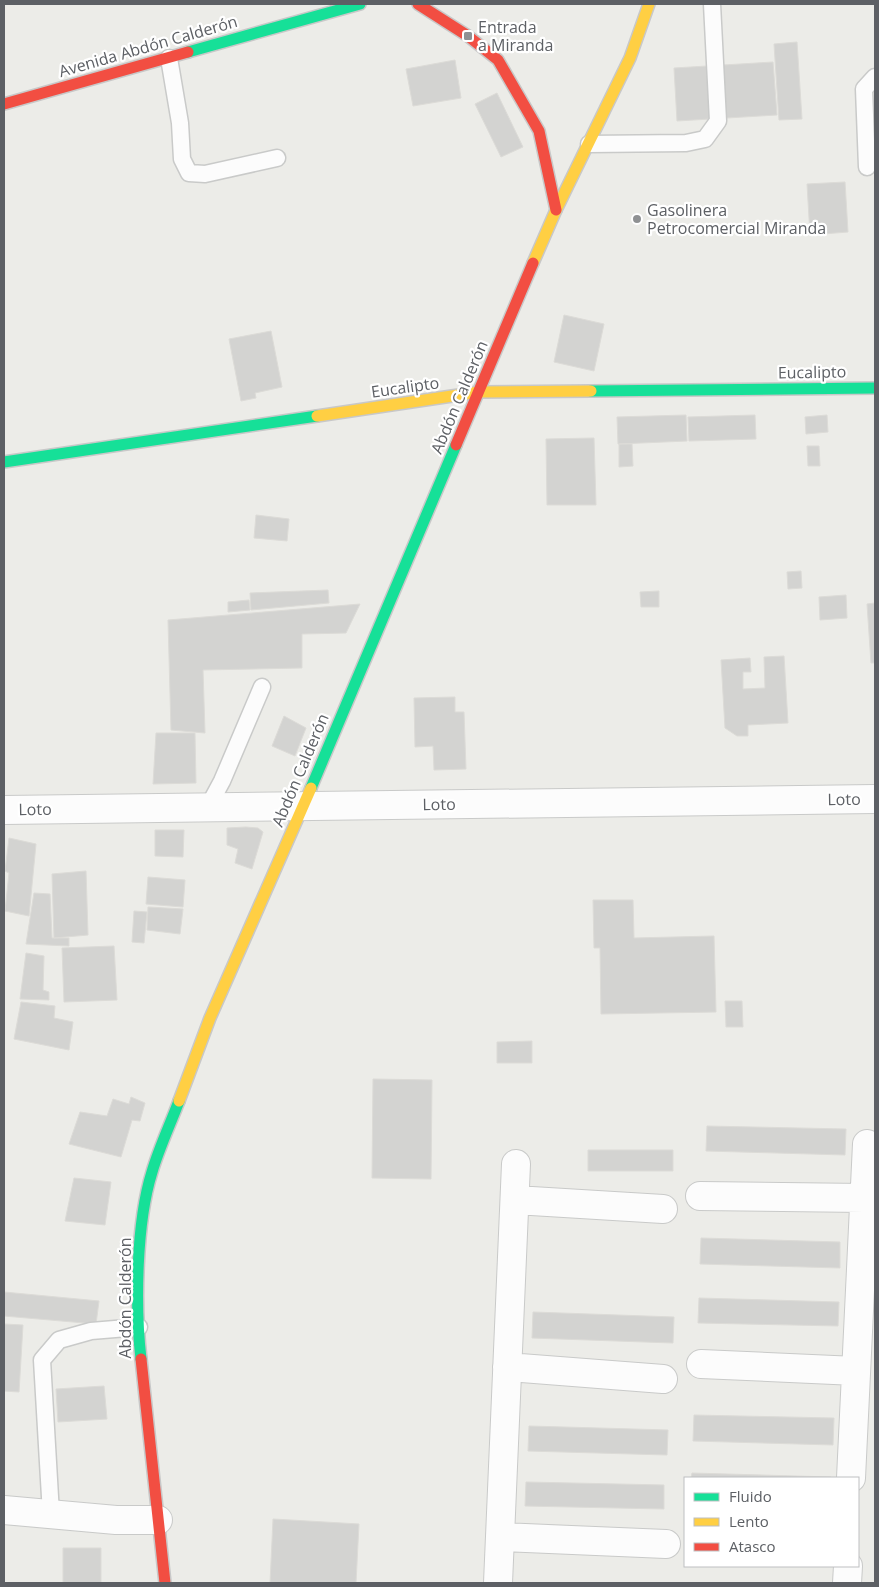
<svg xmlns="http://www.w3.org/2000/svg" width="879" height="1587" font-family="'Open Sans',sans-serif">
<rect width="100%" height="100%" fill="#ecece8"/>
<path fill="#d3d3d1" stroke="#dcdbd7" d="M797 42 802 119 779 120 774 44Z
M455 60 461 98 413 106 406 69Z
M773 62 777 115 677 121 674 68Z
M497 93 523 147 501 157 475 104Z
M845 182 848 232 810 235 807 184Z
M564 315 604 324 594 371 554 362Z
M271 331 282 387 255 393 256 398 241 401 229 339Z
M686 415 687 441 618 444 617 417Z
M755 415 756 439 689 441 688 417Z
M827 415 828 432 806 434 805 417Z
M594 438 596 505H547L546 439Z
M619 444H632L633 466 619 467Z
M807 446H819L820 466H808Z
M256 515 289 519 287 541 254 538Z
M801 571 802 588 788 589 787 572Z
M328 590 329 603 251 610 250 593Z
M659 591V607H641L640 592Z
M846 595 847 618 820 620 819 597Z
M249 600 250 610 228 612V602Z
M875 603V663H871L867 604Z
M360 604 346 633 302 634V668L203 670 205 733 171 730 168 620Z
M784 656 788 723 748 725V736H737L725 728 721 660 750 658 751 672H743V689L765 688 764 657Z
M455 697V712H464L466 769 434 770 433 746 415 747 414 698Z
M284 716 306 728 295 756 272 746Z
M156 733H195L196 783 153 784Z
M246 827 258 828 263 832 252 869 235 863 238 849 227 845V828Z
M155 830H184L183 857 155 856Z
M9 838 36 844 29 916 5 911 9 873 5 871Z
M86 871 88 935 54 938 52 874Z
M148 877 185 880 183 907 146 904Z
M34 893 50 894 52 938H69V946L26 944Z
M593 900H633L634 938 714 936 716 1012 601 1014 600 948H594Z
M148 907 183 909 180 934 147 930Z
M134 911 147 912 144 943 132 942Z
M114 946 117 1000 64 1002 62 948Z
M26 953 44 956 43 990 49 992V1000L20 999Z
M725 1001H742L743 1027H726Z
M21 1002 55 1006 54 1018 73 1022 69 1050 14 1039Z
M532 1041V1063H497V1042Z
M373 1079 432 1080 431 1179 372 1178Z
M131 1097 145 1103 140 1121 132 1120 121 1157 69 1144 80 1112 107 1116 113 1099 129 1104Z
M707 1126 846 1129 845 1155 706 1151Z
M588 1150H673V1171H588Z
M74 1178 111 1182 105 1225 65 1221Z
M701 1238 840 1242V1268L700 1264Z
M4 1292 99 1301 96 1324 4 1316Z
M699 1298 839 1302 838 1326 698 1323Z
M533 1312 674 1317 673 1343 532 1338Z
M4 1324 23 1325 19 1392 4 1391Z
M104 1386 107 1419 58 1422 56 1389Z
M694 1415 834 1418 833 1445 693 1441Z
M529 1426 668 1430 667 1455 528 1451Z
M692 1473 831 1477V1478H691Z
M526 1482 664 1485V1509L525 1506Z
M273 1519 359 1524 356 1583H270Z
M63 1548H101V1583H63Z"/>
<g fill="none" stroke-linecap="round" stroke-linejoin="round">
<defs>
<path id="lane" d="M169 58 180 123 182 159 189 173 205 174 277 158
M589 144 686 143 705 139 718 121 712 4
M867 167 864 89 875 77
M208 807 222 781 262 687
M51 1514 42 1360 59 1340 91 1331 139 1327"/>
<path id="street" d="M4 810 875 799
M700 1196 864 1198
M515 1200 663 1209
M701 1364 856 1371
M507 1367 663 1379
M851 1478 867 1144
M4 1510 116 1520H158
M500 1537 666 1544
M498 1583 516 1164
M847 1583 848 1566"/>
<path id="fast" d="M188 52 360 4
M591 391 875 388
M4 462 317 416
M311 788 456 445
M141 1359C135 1307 136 1223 152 1172 159 1148 170 1125 179 1101"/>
<path id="slow" d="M533 263 556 210 630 58 649 4
M317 416 479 392 591 391
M179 1101 210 1018 311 788"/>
<path id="jam" d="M418 4 468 36 498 60 539 131 556 210
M4 104 188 52
M456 445 533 263
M141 1359 165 1583"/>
</defs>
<use href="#lane" stroke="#c9cac9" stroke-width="19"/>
<use href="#street" stroke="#c9cac9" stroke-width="30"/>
<use href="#fast" stroke="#c8c8c8" stroke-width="14"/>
<use href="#slow" stroke="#c8c8c8" stroke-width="14"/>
<use href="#jam" stroke="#c8c8c8" stroke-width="14"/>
<use href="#lane" stroke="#fcfcfc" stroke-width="16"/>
<use href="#street" stroke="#fcfcfc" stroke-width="28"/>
<use href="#fast" stroke="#16e098" stroke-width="11"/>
<use href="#slow" stroke="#ffcf43" stroke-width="11"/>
<use href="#jam" stroke="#f24e42" stroke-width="11"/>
</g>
<g fill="#8f9193" stroke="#fff" stroke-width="2">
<rect x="463" y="31" width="10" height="10" rx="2.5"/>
<circle cx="637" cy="219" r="5"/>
</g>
<g text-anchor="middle" stroke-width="4.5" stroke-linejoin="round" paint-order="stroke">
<g font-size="16" fill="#5d6065" stroke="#fff" text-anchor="start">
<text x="478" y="33">Entrada<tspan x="478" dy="18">a Miranda</tspan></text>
<text x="647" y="216">Gasolinera<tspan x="647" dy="18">Petrocomercial Miranda</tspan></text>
</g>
<g font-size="16" fill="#5d6065" stroke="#fff">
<text transform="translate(148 46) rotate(-16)" y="6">Avenida Abdón Calderón</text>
<text transform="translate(812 372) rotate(-1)" y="6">Eucalipto</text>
<text transform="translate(405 387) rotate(-8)" y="6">Eucalipto</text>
<text transform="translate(459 397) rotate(-67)" y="6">Abdón Calderón</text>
<text transform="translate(300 770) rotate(-67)" y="6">Abdón Calderón</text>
<text transform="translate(844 799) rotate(-1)" y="6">Loto</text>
<text transform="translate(439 804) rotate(-1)" y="6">Loto</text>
<text transform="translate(35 809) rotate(-1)" y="6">Loto</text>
<text transform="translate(125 1298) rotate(-90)" y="6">Abdón Calderón</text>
</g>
</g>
<rect width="879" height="1587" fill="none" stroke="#5d6065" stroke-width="10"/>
<rect x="684" y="1477" width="175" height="90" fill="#ffffff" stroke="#bebfc1"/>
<rect x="694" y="1493" width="25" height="8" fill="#16e098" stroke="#bebfc1"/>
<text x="729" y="1502" font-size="15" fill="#5d6065">Fluido</text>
<rect x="694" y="1518" width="25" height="8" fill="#ffcf43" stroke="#bebfc1"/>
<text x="729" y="1527" font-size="15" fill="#5d6065">Lento</text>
<rect x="694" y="1543" width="25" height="8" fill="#f24e42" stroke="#bebfc1"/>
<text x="729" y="1552" font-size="15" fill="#5d6065">Atasco</text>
</svg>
